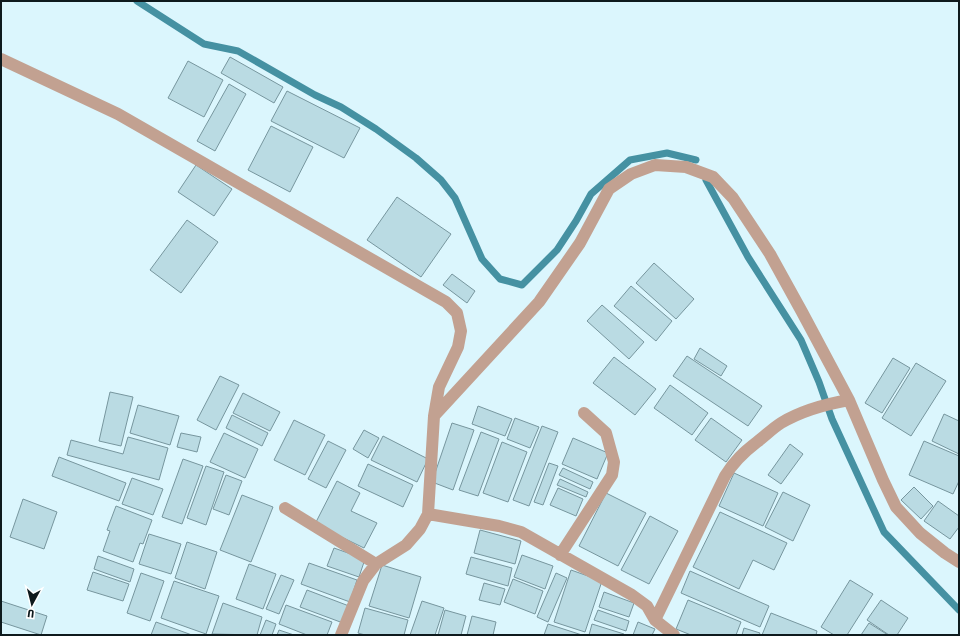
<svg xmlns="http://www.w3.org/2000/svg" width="960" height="636" font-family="'Fira Sans Condensed',sans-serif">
<rect width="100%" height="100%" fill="#dbf6fd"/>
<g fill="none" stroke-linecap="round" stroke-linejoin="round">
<path stroke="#4591a2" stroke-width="7" d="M137 1 204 44 238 51 315 95 341 107 376 129 416 158 441 180 455 198 482 259 500 279 522 285 557 250 576 221 591 194 630 160 667 153 696 160
M706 180 748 257 801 340 819 382 832 419 884 532 959 610"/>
</g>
<path fill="#badbe3" stroke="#77969e" d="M230 57 283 87 274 103 221 73Z
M188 61 223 80 204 117 168 98Z
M229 84 246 94 215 151 197 141Z
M287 91 360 128 344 158 271 121Z
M271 126 313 147 290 192 248 170Z
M196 165 232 189 214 216 178 192Z
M397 197 451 234 421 277 367 240Z
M187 220 218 242 181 293 150 270Z
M654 263 694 299 676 319 636 283Z
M452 274 475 291 467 303 443 285Z
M631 286 672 321 656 341 614 306Z
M602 305 644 342 629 359 587 321Z
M700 348 727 366 721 376 694 359Z
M687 356 762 406 748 426 673 376Z
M614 357 656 389 635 415 593 383Z
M893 358 910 368 882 413 865 403Z
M916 363 946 381 911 436 882 418Z
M220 376 239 385 216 430 197 420Z
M670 385 708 413 692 435 654 408Z
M110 392 133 397 121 446 99 441Z
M243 393 280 412 270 431 233 413Z
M138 405 179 416 170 445 130 433Z
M478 406 512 419 505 436 472 424Z
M944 414 959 421V454L932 441Z
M232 415 268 433 262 446 226 428Z
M515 418 539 427 530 448 507 439Z
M711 418 742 440 726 462 695 440Z
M294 420 325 435 305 475 274 460Z
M452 423 474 430 453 490 432 482Z
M542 426 558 432 529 506 513 500Z
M364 430 379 438 368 458 353 449Z
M481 432 499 439 478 496 459 490Z
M181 433 201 437 197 452 177 447Z
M224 433 258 449 245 478 210 462Z
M383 436 428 459 417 482 371 460Z
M128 437 168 448 159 480 67 455 71 440 123 454Z
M573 438 608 453 597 479 562 464Z
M328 441 346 450 326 488 308 479Z
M924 441 959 456V481L953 494 909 475Z
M502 442 527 452 508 502 483 493Z
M790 444 803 454 781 484 768 475Z
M59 457 126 483 119 501 52 476Z
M183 459 203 466 182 524 162 517Z
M549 463 558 466 543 505 534 502Z
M368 464 413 485 403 507 358 486Z
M206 466 224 472 206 525 187 518Z
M563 468 593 482 590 489 559 475Z
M734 473 778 493 763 526 719 506Z
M226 475 242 481 229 515 213 509Z
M132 478 163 489 153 515 122 504Z
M560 479 588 492 586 497 557 485Z
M337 481 360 493 351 511 377 523 364 548 315 524Z
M914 487 933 506 921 519 901 500Z
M558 488 583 499 576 516 550 505Z
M783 492 810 505 793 541 765 527Z
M606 493 646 513 618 566 579 546Z
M242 495 273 507 251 562 220 550Z
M23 499 57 512 44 549 10 537Z
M938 501 959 516V527L950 539 924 521Z
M116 506 152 520 143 544 140 543 133 562 103 551 110 531 107 530Z
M720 512 787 543 774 570 753 560 739 589 693 567Z
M650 516 678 531 649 584 621 570Z
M480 530 521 541 515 564 474 553Z
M149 534 181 544 171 574 139 564Z
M187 542 217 552 205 589 175 578Z
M334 548 365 559 359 577 327 566Z
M522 555 553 566 545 589 514 577Z
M98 556 134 569 130 582 94 569Z
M471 557 512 568 508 586 466 574Z
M309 563 357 580 350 602 301 584Z
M249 564 276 574 263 609 236 599Z
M382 565 421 577 409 618 369 606Z
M571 570 602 581 585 632 554 622Z
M690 571 769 606 760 627 681 593Z
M93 572 129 584 123 601 87 590Z
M141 573 164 581 150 621 127 613Z
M556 573 567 578 548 622 537 617Z
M281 575 294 580 279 614 266 609Z
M513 579 543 591 535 614 504 602Z
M850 580 873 594 847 635H834L821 627Z
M174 581 219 596 206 634 161 618Z
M484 583 505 589 500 605 479 600Z
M307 590 349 606 343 623 300 607Z
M604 592 634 603 629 617 599 607Z
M688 600 741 622 736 635H691L676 629Z
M881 600 908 618 897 635H889L867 620Z
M1 601 47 616 41 635 1 622Z
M422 601 444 608 435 635H410Z
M223 603 262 617 257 635 212 634Z
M286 605 332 622 327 635H307L279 624Z
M365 608 408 620 404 635H365L358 633Z
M445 610 466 616 461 635H438Z
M598 610 629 621 626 631 594 620Z
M771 613 817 631 816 635H762Z
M472 616 496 622 493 635H467Z
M266 620 276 624 272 635H260Z
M156 622 192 635H151Z
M638 622 655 629 652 635H633Z
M869 623 888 635H861Z
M548 624 582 635H544Z
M592 624 624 634 623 635H589Z
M744 628 760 633 759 635H742Z
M279 630 294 635H277Z"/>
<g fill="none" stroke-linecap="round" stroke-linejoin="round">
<path stroke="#c2a191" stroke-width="12" d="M1 59 118 114 446 302 457 313 461 331 458 347 439 387 434 416 428 514 420 529 406 545 376 564 369 573 363 581 341 635
M434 416 539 302 580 243 609 189 631 174 655 165 686 167 713 177 733 198 770 254 802 312 849 400 883 480 896 507 920 533 945 553 959 562
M285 508 376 564
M428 514 499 526 521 532 632 595 647 606 655 620 674 635
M560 555 612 475 614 462 606 433 584 413
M655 620 725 476C734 461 744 452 757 442 765 436 773 428 781 423 801 411 826 404 849 400"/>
</g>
<rect width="960" height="636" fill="none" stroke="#0e1a1d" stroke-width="4"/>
<g transform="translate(32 604) rotate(187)" stroke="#ffffff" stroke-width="3" paint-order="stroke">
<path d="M0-3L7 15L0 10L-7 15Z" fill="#0e1a1d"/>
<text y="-6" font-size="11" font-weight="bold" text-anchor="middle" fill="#0e1a1d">U</text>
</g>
</svg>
